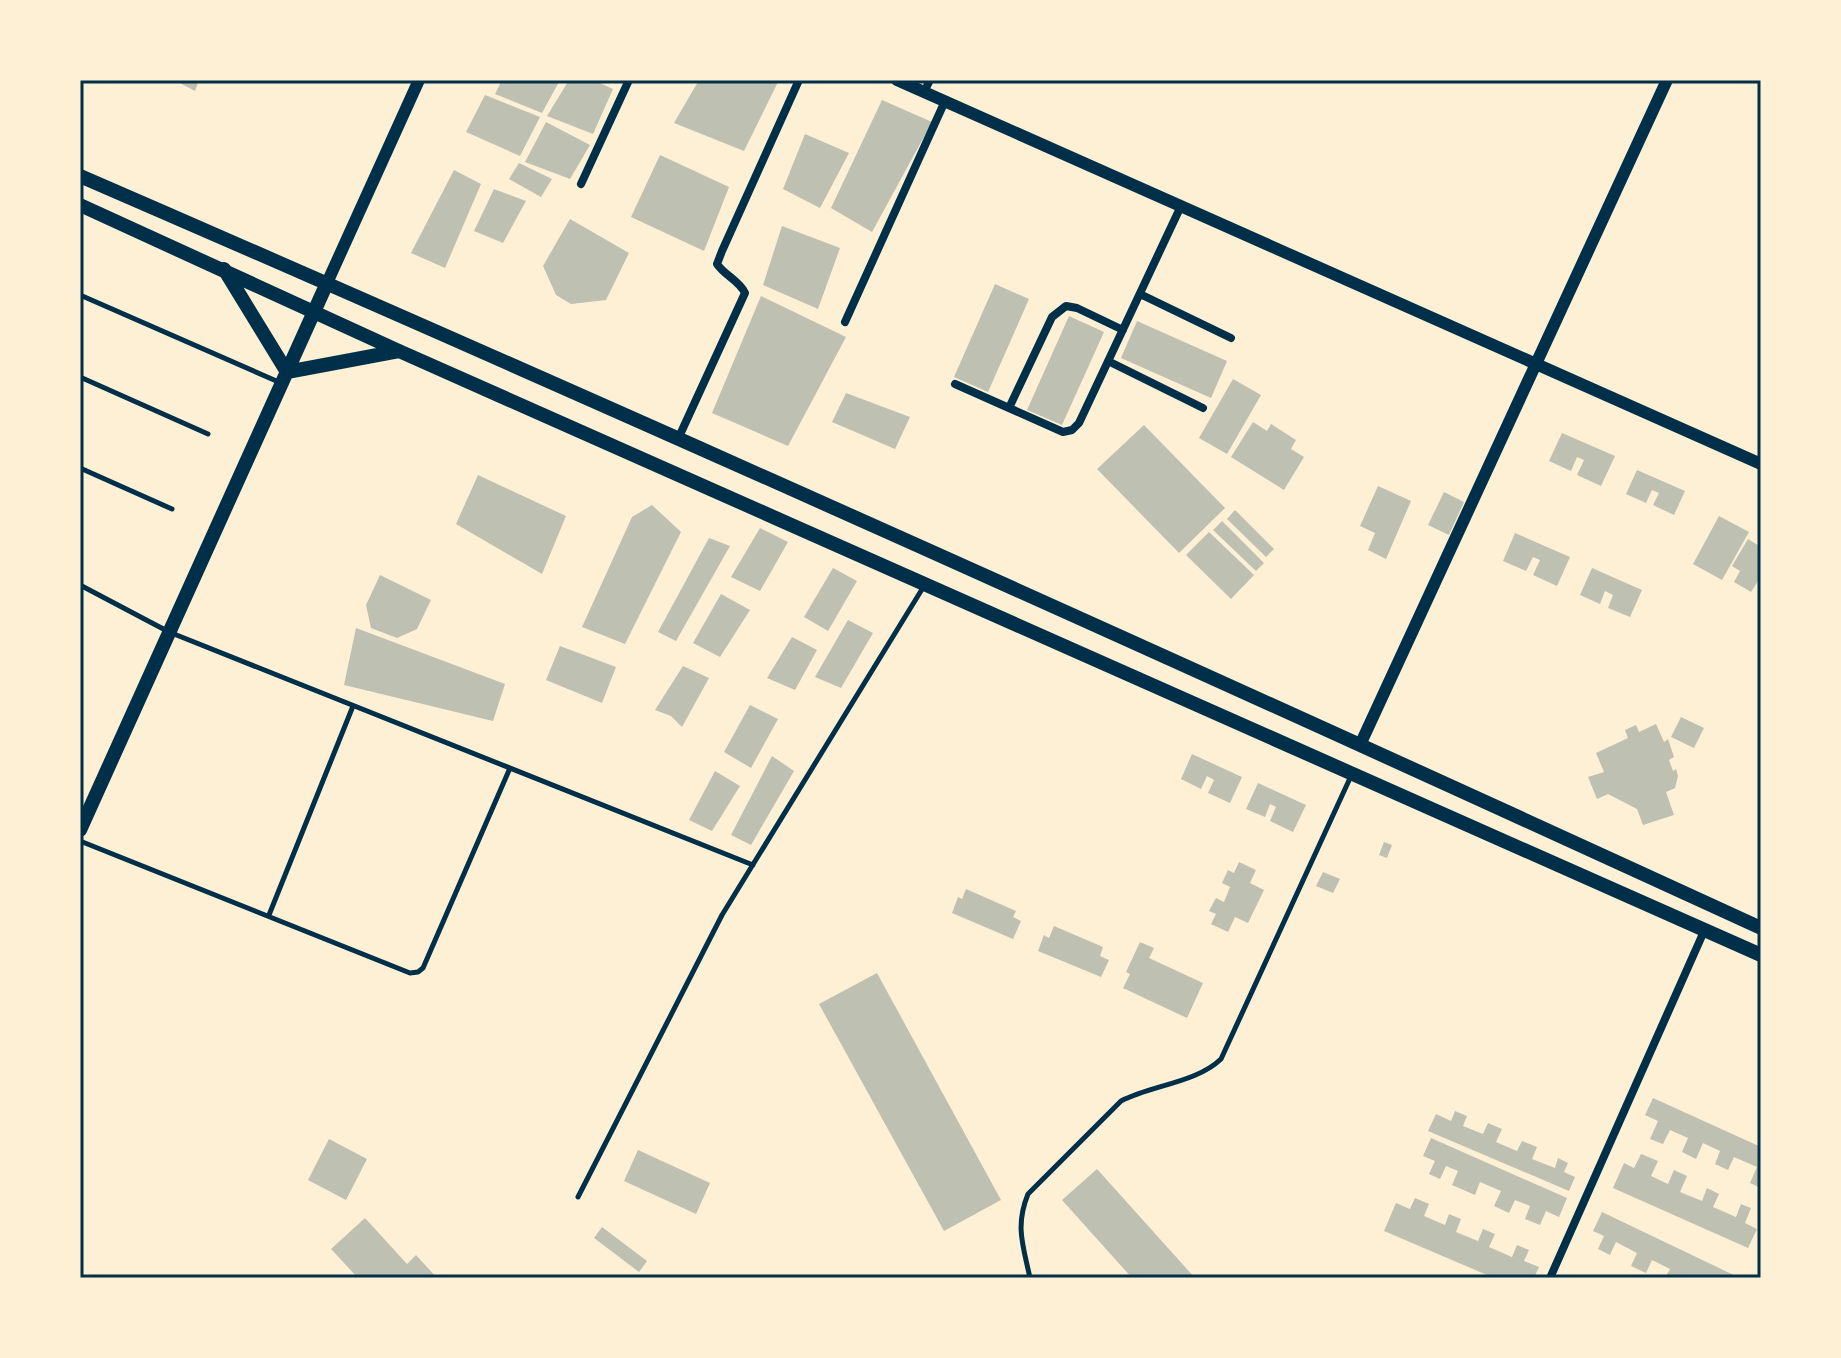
<svg xmlns="http://www.w3.org/2000/svg" width="1841" height="1358" font-family="Overpass,sans-serif">
<rect width="100%" height="100%" fill="#fdf0d5"/>
<path fill="#bec0b2" d="M174 80H199L195 91Z
M502 80H560L542 113 495 94Z
M569 80H593L613 89 593 134 547 116Z
M699 80H779L744 151 674 123Z
M485 95 540 117 520 156 466 132Z
M882 100 932 122 872 232 831 208Z
M546 122 590 145 570 179 525 162Z
M805 134 849 153 820 208 783 189Z
M660 155 729 187 704 251 631 217Z
M519 163 552 179 541 197 509 179Z
M454 170 481 184 445 268 411 253Z
M494 189 526 201 503 243 474 231Z
M570 219 629 253 606 300 571 304 556 295 543 266Z
M782 226 840 248 818 309 763 285Z
M995 284 1029 299 988 392 954 377Z
M761 296 846 337 788 446 712 413Z
M1069 316 1104 332 1062 425 1027 410Z
M1137 321 1227 361 1211 398 1121 358Z
M1233 379 1261 395 1227 454 1199 438Z
M846 393 910 417 895 449 832 422Z
M1253 422 1267 431 1271 424 1296 440 1291 449 1304 457 1284 490 1231 457Z
M1144 425 1225 508 1179 553 1097 469Z
M1562 433 1615 456 1601 486 1577 475 1584 460 1577 457 1571 471 1549 461Z
M1637 470 1685 491 1674 515 1653 505 1659 493 1652 490 1646 503 1626 494Z
M478 475 566 516 542 574 456 524Z
M1378 486 1411 501 1386 559 1368 550 1375 533 1360 526Z
M1444 492 1464 502 1449 535 1428 525Z
M652 505 681 532 625 644 582 627 632 517Z
M1235 510 1274 549 1266 557 1227 519Z
M1719 516 1749 532 1722 580 1693 564Z
M1222 521 1264 563 1256 571 1213 530Z
M760 528 788 542 760 591 731 577Z
M1209 532 1254 575 1231 599 1186 555Z
M1515 533 1570 557 1557 586 1533 575 1540 560 1533 557 1526 571 1503 561Z
M709 538 730 546 676 641 658 632Z
M1748 539 1761 547V582L1758 581 1751 592 1734 582 1740 571 1732 566Z
M833 568 857 581 828 631 804 617Z
M1592 568 1642 590 1630 617 1608 608 1613 595 1605 591 1600 604 1580 595Z
M380 575 431 600 417 629 397 638 371 628 366 605Z
M721 594 750 610 720 657 693 643Z
M848 620 873 633 841 688 815 677Z
M356 628 505 684 493 721 344 685Z
M792 637 817 650 795 690 767 678Z
M560 646 616 667 602 703 546 680Z
M683 666 709 678 682 727 671 716 655 710Z
M750 705 778 719 751 768 724 752Z
M1681 717 1704 728 1694 748 1671 737Z
M1656 724 1664 742 1668 739 1674 757 1669 760 1673 771 1676 769 1678 776 1675 788 1666 792 1674 815 1643 825 1637 809 1608 794 1597 799 1588 777 1604 772 1596 753 1628 738 1625 730 1636 725 1639 732Z
M1192 754 1242 777 1230 803 1208 793 1214 780 1207 776 1201 789 1181 779Z
M772 756 794 771 751 845 731 835Z
M715 771 740 786 712 831 689 820Z
M1258 783 1306 805 1293 832 1270 821 1276 807 1270 804 1265 817 1246 809Z
M1384 842 1392 845 1387 858 1379 855Z
M1239 862 1256 870 1250 883 1264 890 1248 923 1235 917 1228 932 1211 924 1216 914 1209 911 1216 898 1224 902 1230 887 1222 883 1228 870 1234 873Z
M1323 872 1340 879 1333 893 1316 886Z
M966 889 1016 911 1013 917 1021 921 1013 939 952 913 958 897 962 899Z
M1054 926 1103 947 1100 956 1109 960 1101 977 1038 951 1044 935 1049 938Z
M1140 942 1154 948 1149 958 1203 983 1187 1018 1123 988 1130 974 1126 972Z
M877 973 1001 1200 944 1231 819 1004Z
M1653 1098 1761 1147V1188L1750 1183 1757 1167 1734 1157 1728 1170 1715 1164 1720 1151 1703 1143 1696 1159 1682 1152 1688 1138 1670 1130 1663 1144 1650 1139 1658 1121 1645 1115Z
M1455 1111 1467 1116 1463 1126 1483 1134 1488 1123 1502 1129 1496 1142 1517 1151 1522 1141 1537 1147 1532 1159 1555 1168 1558 1158 1568 1163 1564 1172 1575 1177 1569 1191 1428 1131 1436 1114 1451 1121Z
M1431 1138 1567 1198 1559 1217 1546 1211 1540 1225 1525 1219 1530 1206 1515 1200 1509 1213 1494 1206 1501 1191 1480 1182 1475 1195 1452 1185 1458 1171 1446 1166 1440 1179 1429 1174 1435 1161 1423 1156Z
M329 1139 367 1159 346 1200 308 1180Z
M638 1150 710 1183 696 1214 624 1181Z
M1641 1154 1658 1161 1651 1176 1668 1184 1674 1170 1687 1176 1680 1192 1702 1201 1707 1188 1719 1194 1713 1207 1736 1217 1741 1204 1751 1208 1745 1223 1757 1229 1748 1248 1613 1188 1624 1163 1634 1168Z
M1097 1169 1195 1278H1132L1062 1200Z
M1415 1198 1429 1204 1424 1216 1445 1225 1449 1214 1461 1219 1456 1232 1478 1241 1483 1229 1495 1234 1489 1247 1512 1257 1517 1245 1529 1250 1524 1261 1539 1267 1534 1278H1494L1384 1231 1396 1203 1410 1209Z
M1602 1212 1740 1278H1691L1684 1275 1682 1278H1665L1670 1269 1652 1260 1646 1273 1631 1266 1637 1253 1616 1242 1610 1255 1598 1249 1604 1236 1593 1231Z
M365 1218 407 1264 416 1255 437 1278H358L331 1249Z
M602 1227 647 1261 639 1272 594 1238Z"/>
<g fill="none" stroke-linecap="round" stroke-linejoin="round">
<path stroke="#003049" stroke-width="5" d="M80 295 281 383
M80 377 208 434
M80 468 172 509
M80 585 169 632 753 865
M80 841 410 973 418 972 423 968 510 768
M269 915 353 706
M578 1197 722 915 924 586
M1030 1278C1023 1245 1015 1226 1028 1194L1121 1101C1152 1085 1196 1083 1221 1059L1351 776"/>
<path stroke="#003049" stroke-width="8" d="M924 92 930 80
M581 184 629 80
M1140 294 1231 338
M845 322 945 101
M1108 361 1203 408
M955 384 1063 432 1072 430 1079 423 1181 206
M1009 408 1052 317 1066 306 1077 308 1123 330
M678 439 745 293C739 280 725 276 717 264L722 251 799 80
M1550 1278 1705 929"/>
<path stroke="#003049" stroke-width="12" d="M897 80 1761 464
M327 283 419 80
M1360 745 1667 80"/>
<path stroke="#003049" stroke-width="14" d="M80 176C643 420 1203 672 1761 928
M80 205 399 351 1761 955
M224 269 287 372 399 351
M80 830 327 283"/>
</g>
<rect width="1841" height="1358" fill="none" stroke="#fdf0d5" stroke-width="164"/>
<rect x="82" y="82" width="1677" height="1194" fill="none" stroke="#003049" stroke-width="3"/>
</svg>
